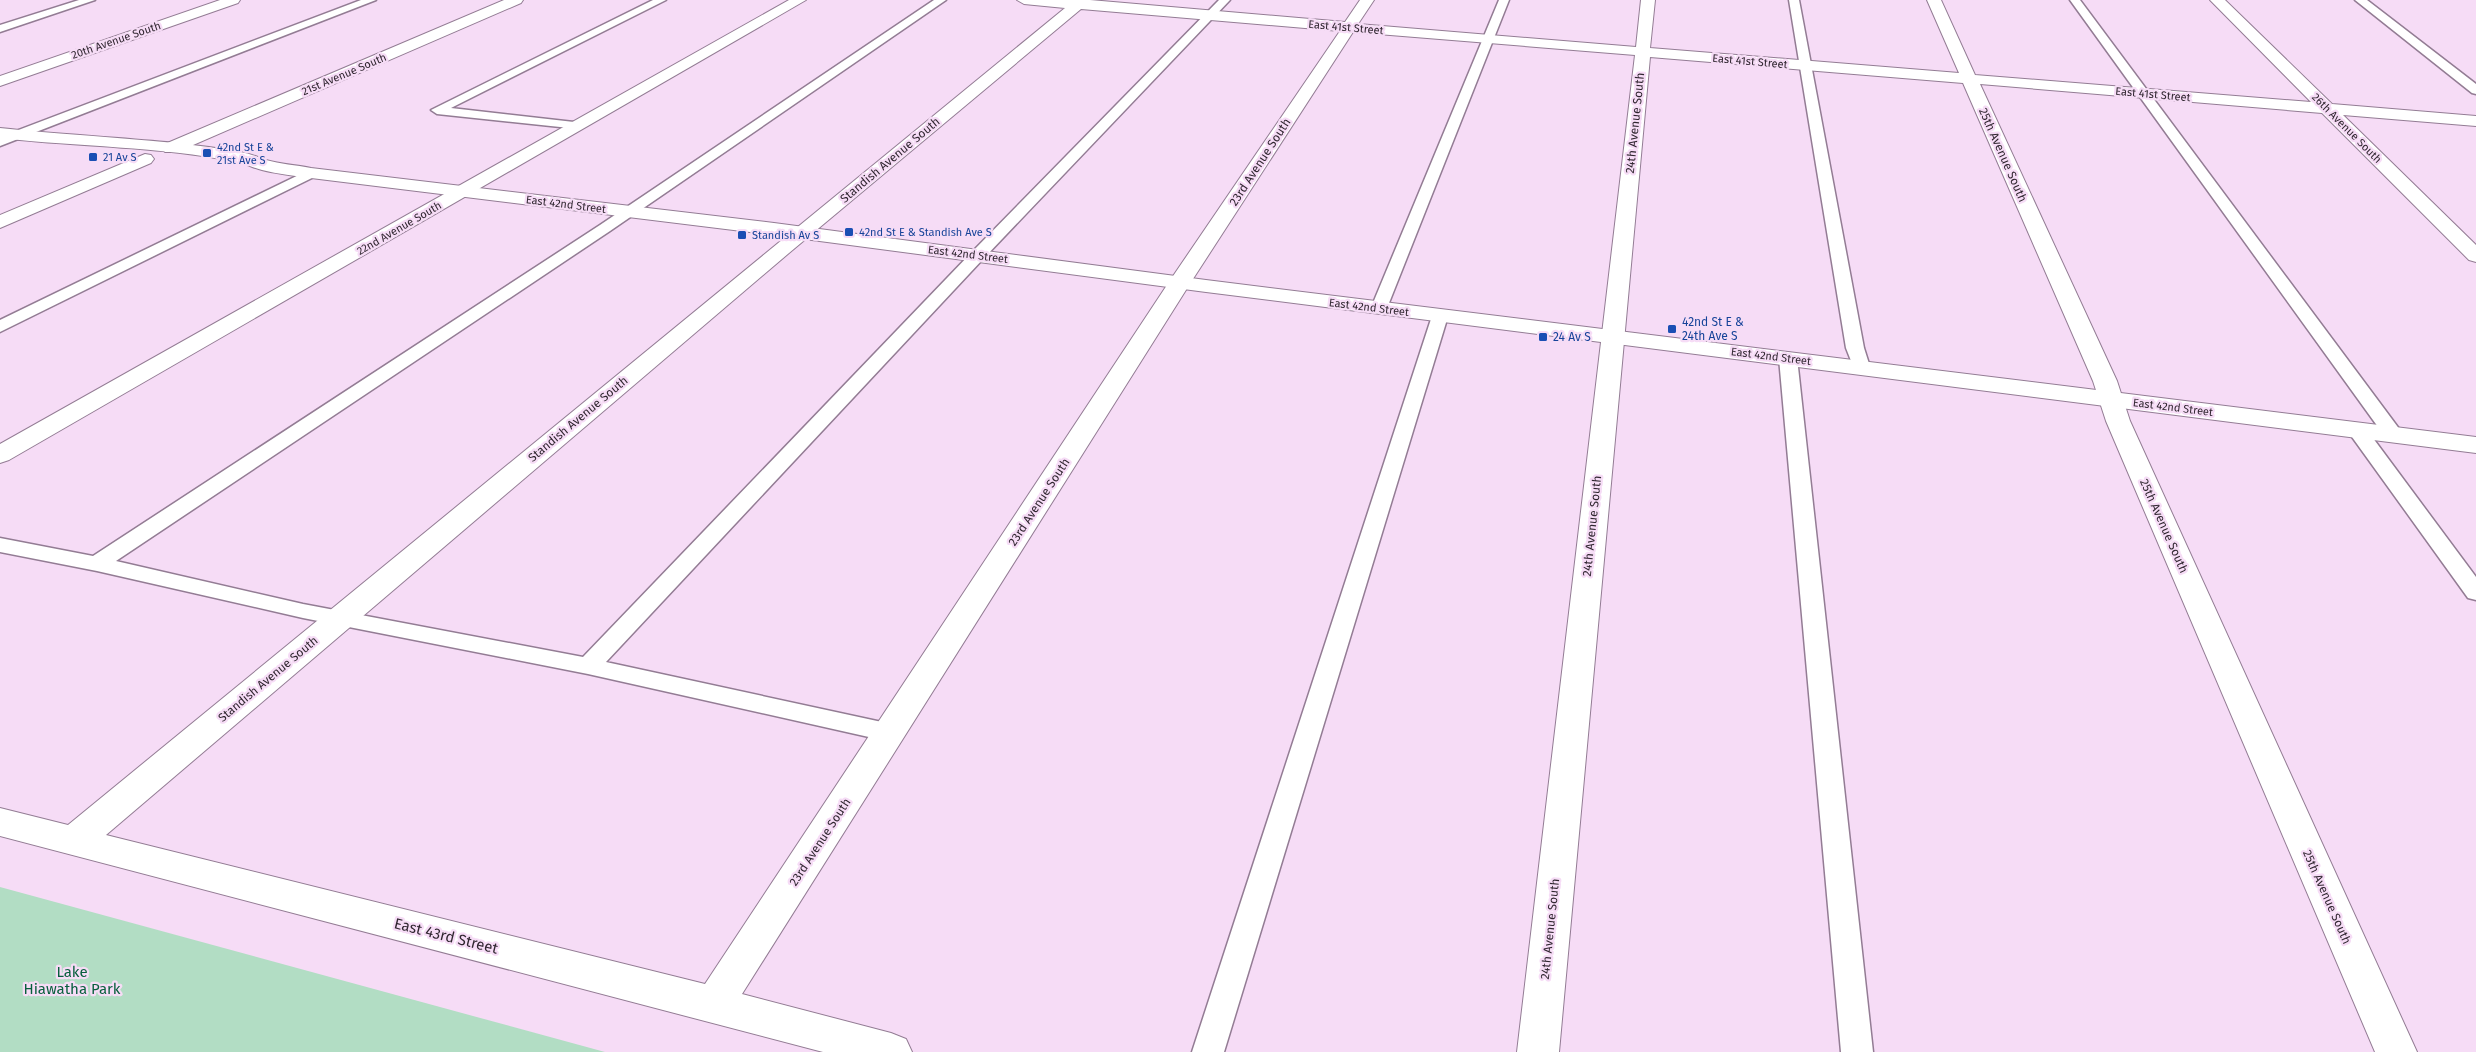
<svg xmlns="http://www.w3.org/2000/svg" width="2476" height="1052" font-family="'Fira Sans',sans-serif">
<rect width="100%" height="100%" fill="#f6dcf6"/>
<path fill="#b2ddc4" d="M0 887 605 1052H0Z"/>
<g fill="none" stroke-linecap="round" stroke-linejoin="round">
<defs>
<path id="lane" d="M79 0H95L0 32V25Z
M361 0H376L0 146V137Z
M653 0H666L451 108 574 122 579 123 581 126 579 129 437 114 431 110Z
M934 0H946L610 231 116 561 303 604 583 657 972 252 1219 0H1230L984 258 606 662 891 724 900 726 904 733 900 740 891 742 588 674 303 618 97 571 0 552V538L93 556 600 225Z
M1499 0H1509L1387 308 1385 312H1373L1371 308Z
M1789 0H1799L1864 348 1870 367 1867 371H1855L1846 348Z
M2070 0H2080L2400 430 2403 434 2400 438H2386Z
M2355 0H2367L2476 84V94L2472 93Z
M311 169 316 170 318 173 316 176 0 332V320Z
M1440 311 1446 312 1448 316 1224 1052H1192L1432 316 1434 312Z
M1788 353 1794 354 1797 358 1873 1052H1841L1779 358 1782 354Z
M2357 424 2364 426 2476 577V600L2468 598 2347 430 2350 426Z"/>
<path id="street" d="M220 0H240L238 3 0 86V76Z
M504 0H523L521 3 177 152H165L162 148 165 144Z
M789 0H806L9 460 0 463V444Z
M1017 0H1090L1345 22 1360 0H1374L1358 24 1636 47 1641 0H1655L1650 48 1959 73 1927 0H1941L1975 75 2311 102 2210 0H2225L2332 104 2476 116V126L2343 115 2476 245V262L2469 260 2322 113 1980 84 2117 381 2130 421 2417 1052H2375L2106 421 2093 381 1963 83 1650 57 1559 1052H1517L1635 55 1353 32 1191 282 742 994 891 1033 906 1039 912 1052H823L0 836V808L68 825 1065 8 1024 4ZM1081 9 1340 31 1169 282 705 984 106 835 789 253Z
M145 154 151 155 154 159 151 163 0 228V215Z"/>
<path id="secondary" d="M0 128C80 137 161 138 240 152 249 153 257 157 266 160 280 164 296 165 311 168L774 223 1206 280 2476 437V453L1206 292 774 235 311 178C295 176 278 174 262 170 253 168 245 163 236 162 159 146 78 147 0 138Z"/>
</defs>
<use href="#lane" stroke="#937c94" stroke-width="3"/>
<use href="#street" stroke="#937c94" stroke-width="2"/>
<use href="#secondary" stroke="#937c94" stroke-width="2"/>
<use href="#lane" fill="#fff" fill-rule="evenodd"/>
<use href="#street" fill="#fff" fill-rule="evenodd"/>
<use href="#secondary" fill="#fff" fill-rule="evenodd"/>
</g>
<g fill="#1a4fb4" stroke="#f6dcf6" stroke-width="2">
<rect x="202" y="148" width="10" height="10" rx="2.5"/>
<rect x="88" y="152" width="10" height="10" rx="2.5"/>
<rect x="844" y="227" width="10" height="10" rx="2.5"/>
<rect x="737" y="230" width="10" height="10" rx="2.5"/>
<rect x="1667" y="324" width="10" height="10" rx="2.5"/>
<rect x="1538" y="332" width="10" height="10" rx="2.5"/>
</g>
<g text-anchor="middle" stroke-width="4.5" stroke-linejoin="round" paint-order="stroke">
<g font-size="11" fill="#302630" stroke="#f6dcf6">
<text transform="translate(1346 27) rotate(5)" y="4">East 41st Street</text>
<text transform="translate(116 40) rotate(-19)" y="4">20th Avenue South</text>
<text transform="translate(1750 61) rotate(5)" y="4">East 41st Street</text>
<text transform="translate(344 74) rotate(-23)" y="4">21st Avenue South</text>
<text transform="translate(2153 94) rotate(5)" y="4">East 41st Street</text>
<text transform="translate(2347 128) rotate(45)" y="4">26th Avenue South</text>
<text transform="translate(566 204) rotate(7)" y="4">East 42nd Street</text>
<text transform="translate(399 228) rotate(-30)" y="4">22nd Avenue South</text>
<text transform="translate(968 254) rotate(7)" y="4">East 42nd Street</text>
<text transform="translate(1369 307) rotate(7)" y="4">East 42nd Street</text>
<text transform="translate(1771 356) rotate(7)" y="4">East 42nd Street</text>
<text transform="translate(2173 407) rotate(7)" y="4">East 42nd Street</text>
</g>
<g font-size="11" fill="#164399" stroke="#f6dcf6" text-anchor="start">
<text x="217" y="151">42nd St E &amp;<tspan x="217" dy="13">21st Ave S</tspan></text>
<text x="103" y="161">21 Av S</text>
<text x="859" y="236">42nd St E &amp; Standish Ave S</text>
<text x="752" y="239">Standish Av S</text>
</g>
<g font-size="12" fill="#302630" stroke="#f6dcf6">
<text transform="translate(1635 123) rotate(-84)" y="4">24th Avenue South</text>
<text transform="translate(2003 155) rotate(66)" y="4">25th Avenue South</text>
<text transform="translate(890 160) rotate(-40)" y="4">Standish Avenue South</text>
<text transform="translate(1260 162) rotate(-57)" y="4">23rd Avenue South</text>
<text transform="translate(578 419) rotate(-40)" y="4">Standish Avenue South</text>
<text transform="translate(1039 502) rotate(-57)" y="4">23rd Avenue South</text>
<text transform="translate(1592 526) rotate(-84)" y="4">24th Avenue South</text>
<text transform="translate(2164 526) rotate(66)" y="4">25th Avenue South</text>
<text transform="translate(268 679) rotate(-40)" y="4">Standish Avenue South</text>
<text transform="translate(820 842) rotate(-57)" y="4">23rd Avenue South</text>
<text transform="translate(2327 897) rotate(66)" y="4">25th Avenue South</text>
<text transform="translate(1550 929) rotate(-84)" y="4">24th Avenue South</text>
</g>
<g font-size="12" fill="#164399" stroke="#f6dcf6" text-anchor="start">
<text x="1682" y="326">42nd St E &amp;<tspan x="1682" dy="14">24th Ave S</tspan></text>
<text x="1553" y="341">24 Av S</text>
</g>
<g font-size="15" fill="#302630" stroke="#f6dcf6">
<text transform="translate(446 936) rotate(14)" y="5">East 43rd Street</text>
</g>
<g font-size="15" fill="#085f3d" stroke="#f6dcf6">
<text x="72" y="977">Lake<tspan x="72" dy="17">Hiawatha Park</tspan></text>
</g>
</g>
</svg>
